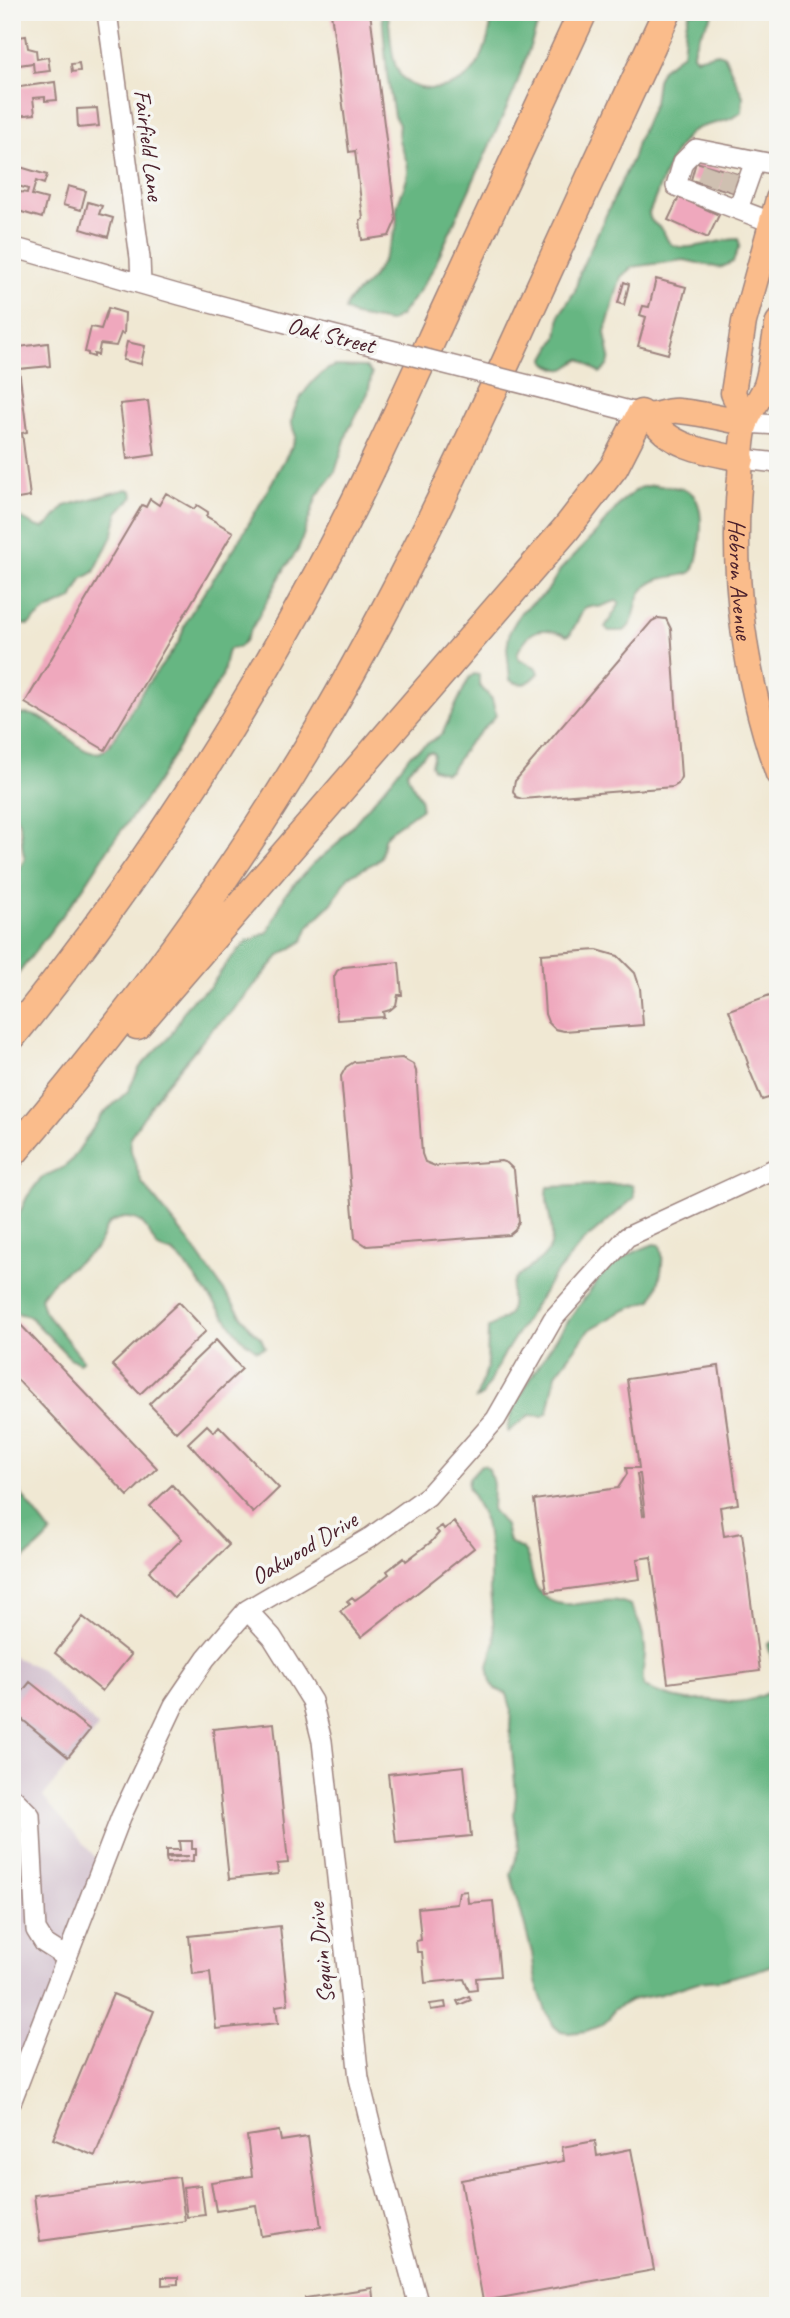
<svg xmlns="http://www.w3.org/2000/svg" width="790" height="2318" font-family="Caveat,sans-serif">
<rect width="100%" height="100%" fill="#f6f6f2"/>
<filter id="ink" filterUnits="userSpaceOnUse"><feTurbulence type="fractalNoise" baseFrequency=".0143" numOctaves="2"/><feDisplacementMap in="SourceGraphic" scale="14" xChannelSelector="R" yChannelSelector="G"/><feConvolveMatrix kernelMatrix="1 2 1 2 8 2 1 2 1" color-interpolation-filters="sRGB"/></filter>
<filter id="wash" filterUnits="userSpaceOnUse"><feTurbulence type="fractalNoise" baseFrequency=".00686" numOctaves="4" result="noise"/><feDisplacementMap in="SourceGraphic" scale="28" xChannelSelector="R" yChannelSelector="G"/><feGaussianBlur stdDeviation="1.57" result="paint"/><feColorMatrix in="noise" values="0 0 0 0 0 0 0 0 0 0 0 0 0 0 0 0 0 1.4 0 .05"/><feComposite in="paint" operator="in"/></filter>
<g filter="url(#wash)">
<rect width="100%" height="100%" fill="#f0e8d3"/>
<path fill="#d0bdcc" d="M12 1656 39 1668 98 1727 43 1797 102 1865 12 2100Z"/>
<path fill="#66b682" stroke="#586a56" stroke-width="2" d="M382 12H387L388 16C391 33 390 54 397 69 409 98 454 92 471 73 485 58 490 32 493 12H542L514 92 433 269 418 293 400 316 389 322 355 316 345 310C348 295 364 290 372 278 382 264 391 244 396 229 398 222 395 214 397 207 399 195 408 184 408 171 408 152 395 147 399 124L394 116 387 75Z
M690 12H714C706 26 693 40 693 55L696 58 718 53 724 55 743 96 742 112C729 123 711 122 696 129 674 140 659 191 649 213 650 224 656 223 662 230 666 234 666 241 671 244 686 254 721 238 738 239L740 245 733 262 720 268 684 260 632 267 621 277 605 332C606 348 617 361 600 373L581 359C562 368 569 375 546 363L545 358 557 337 560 314 575 291 580 271 633 157 637 142 654 103 657 80 662 69 683 53 686 23Z
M335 366 366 367 372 374 368 393 348 431 335 472 317 496 298 550 285 568 245 641 239 647 229 649C224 657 226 669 221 678L153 789 114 840 83 888 12 982V880L25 859C19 843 25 823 12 812V718C48 699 74 760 101 752 113 747 132 707 140 695 151 677 167 661 178 643 182 636 183 626 188 618 203 592 222 568 238 542 257 510 275 477 293 444L296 436C294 431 291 426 292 420 294 401 317 372 335 366Z
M653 485C663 487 682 486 690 492 708 505 700 554 693 571 678 581 659 571 642 591 633 603 638 621 624 631H609L605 627 619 605V602L616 601 599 607 589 606 584 608 571 633 567 636C542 625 529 628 517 654L519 659 537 668 539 673C529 684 523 687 510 680L507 648 510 631 521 612 546 593 560 570 596 533 622 501 639 488Z
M127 489 132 491 133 497 118 511 113 534 94 572 82 579 72 599 47 610 28 625 20 624 12 618V522L21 518 35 526 43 528 50 523 65 506Z
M474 674 479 675V685L492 699 496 715 493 719 468 744 450 771 446 773 433 769 431 765 434 754 432 752H427L407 771C408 785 424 795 421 809L388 833 384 839 381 857 376 862 349 876 332 903 309 926 303 941 280 955 230 1014 213 1028 163 1088 130 1137 131 1151 142 1183 191 1244 251 1329 261 1338 265 1347 257 1350 242 1339 184 1263 173 1253 158 1248C147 1234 147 1217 124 1218 119 1219 113 1220 109 1224 102 1231 102 1244 93 1251 74 1266 53 1277 40 1298L44 1311 83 1360 79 1363 70 1358 29 1316 12 1312V1229L27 1197 41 1178 64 1167 71 1161 102 1115 128 1091 140 1067 171 1035 185 1009 192 1000 210 987 227 963 246 942 268 932 286 893 313 864 336 845 392 779 410 755 442 734 469 678Z
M629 1184 633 1185 634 1198 582 1243 553 1277 506 1351 482 1396 476 1399 487 1368 488 1328C494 1323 502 1321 507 1316 516 1306 506 1290 515 1280 525 1268 544 1262 550 1247 557 1230 543 1206 548 1187Z
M654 1244 660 1245C666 1261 659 1285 652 1300L621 1312 589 1330 556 1374 548 1412 543 1416 530 1415 508 1432C501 1413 589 1288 607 1270 620 1258 638 1250 654 1244Z
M481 1465H484L489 1469 493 1484 492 1509 505 1526 509 1542C514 1546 519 1547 523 1550 534 1560 527 1584 546 1598 571 1615 604 1591 630 1605 638 1618 644 1633 645 1648 646 1661 640 1674 644 1687 658 1693 672 1698 687 1700 695 1701 702 1699 710 1700 732 1703 748 1704 769 1692 778 1673 773 1664 768 1644L771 1642 778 1647V1963L755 1971 720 1980 698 1982 661 1994 631 2000 613 2010 609 2019 602 2025 586 2031 569 2033 561 2032 554 2026 546 2011 536 1982 532 1953 511 1875 519 1848 514 1814 516 1795 510 1728 511 1708 507 1694 495 1689 491 1682 488 1666 495 1641 490 1591V1554L485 1522 468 1486 469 1478Z
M12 1482 51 1533C42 1548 24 1555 12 1571Z"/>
<g id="blocks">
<path fill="#efa8bd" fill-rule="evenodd" d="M331 12H370L396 220 389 236 362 240 360 220 363 219 355 151 349 152Z
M26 36 28 48 36 50 37 59 48 57 50 71 34 73 33 63 12 66V38Z
M79 63 80 71 72 72 71 64Z
M55 82 57 100 45 101V97L33 98 35 114 16 116 13 88Z
M97 108 99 126 78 128 77 109Z
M696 162 741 175 736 193 691 180Z
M20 167 47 175 44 184 36 181 32 195 47 199 42 218 15 210 20 192 27 193 28 189 15 185Z
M68 186 86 191 81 210 63 205Z
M679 197 719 215 708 238 668 220Z
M88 202 102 206 99 214 113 218 108 237 81 229Z
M656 279 686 287 668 354 638 346 646 317 640 315 643 306 649 307Z
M624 282 629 284 624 305 618 303Z
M108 308 125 313 124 334 121 333 116 346 100 344 98 355 94 354V357L88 355V353L85 352 91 327 101 329Z
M127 342 145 346 141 364 123 360Z
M48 343 50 366 19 369 27 432 22 433 30 497 12 500V348Z
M148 401 155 455 127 459 120 404Z
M166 493 194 509 197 505 208 512 206 516 233 532 105 750 25 703 142 505 146 507 150 499 159 505Z
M658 618 666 619 671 629 681 777 678 784 673 787 522 799 516 797 513 791 515 781 652 621Z
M597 950 618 956 635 973 640 988 643 1025 564 1031 555 1029 548 1022 545 1014 541 954Z
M399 962 402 995H398L396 1005 390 1010 383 1012 384 1017 337 1020 334 977 337 971 343 967Z
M778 992V1095L762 1100 747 1064 748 1063 729 1010Z
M402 1058 413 1064 416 1071 422 1154 425 1162 435 1166 501 1161 507 1163 514 1170 519 1222 515 1230 509 1235 367 1246 355 1238 341 1076 346 1067 354 1062Z
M179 1302 206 1331 140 1394 112 1365Z
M17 1321 157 1468 128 1496 12 1374V1326Z
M216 1340 242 1369 176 1432 149 1404Z
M719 1366 738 1504 720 1507 724 1536 742 1533 760 1671 668 1683 651 1557 637 1559 640 1579 547 1592 534 1500 618 1488 627 1474 626 1468H639L627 1379ZM637 1474H640L645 1515 643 1516Z
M207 1425 214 1432 219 1426 279 1488 253 1513 188 1443Z
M172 1485 229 1545 174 1598 149 1571 182 1539 150 1506Z
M454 1522 474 1548 361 1637 340 1611 350 1604 347 1601 352 1597 355 1600 365 1593 389 1574 387 1571 404 1558 406 1561 431 1542 439 1533 436 1530 442 1526 444 1529Z
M83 1617 131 1655 102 1691 55 1653Z
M30 1682 90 1730 68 1757 12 1711V1704Z
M274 1723 288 1863 277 1864 278 1874 229 1879 213 1729Z
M464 1766 471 1836 396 1843 388 1774Z
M179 1841H192V1849H196V1855H193V1861L167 1863 166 1858 189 1856H166V1850H180Z
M467 1891 468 1903 493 1901 500 1976 476 1978 477 1990 469 1991 464 1979 425 1983 422 1952H417L416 1941 421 1940 418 1908 457 1904 459 1892Z
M280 1926 288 2004 276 2006 278 2023 216 2029 210 1972 193 1974 189 1936Z
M113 1994 154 2011 95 2156 53 2139Z
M469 1996 471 2000 459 2005 457 2001Z
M445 2002 446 2008 431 2010 430 2004Z
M279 2131 281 2141 308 2137 321 2227 261 2236 256 2205 216 2211 211 2182 252 2176 247 2136Z
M595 2141 597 2156 631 2149 654 2270 483 2301 461 2180 564 2161 562 2147Z
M179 2177 185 2221 40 2241 34 2195Z
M201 2185 205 2215 187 2217 183 2187Z
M162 2277H178V2284L162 2285Z
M372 2288 374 2306H306L305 2298Z"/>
</g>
</g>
<g filter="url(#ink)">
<use href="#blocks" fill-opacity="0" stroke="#9d847f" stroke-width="2"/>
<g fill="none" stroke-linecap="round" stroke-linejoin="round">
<path stroke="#cfc0b1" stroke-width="19" stroke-dasharray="19 10" stroke-linecap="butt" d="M706 184 712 167
M725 189 731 172"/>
<defs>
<path id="minor" d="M107 12 140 258 141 284
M738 209 755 161
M771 222 676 186 683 162 696 149 778 165
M12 247 180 295 355 341
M556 392 641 414
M746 423 778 425
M742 459 778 463
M247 1610 272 1637 312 1701 322 1741 359 2078 380 2164 419 2306
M12 1797 30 1815 36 1930 44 1943 66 1957
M12 2100 121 1817 174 1705 206 1658 247 1610 371 1537 428 1496 496 1419 553 1319 627 1237 778 1167"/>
<g id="major">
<path id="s1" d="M778 322C773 341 772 368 766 385 761 398 751 409 746 423 741 438 741 459 740 476 730 575 745 680 778 774"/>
<path d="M641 414C657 419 663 409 679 411 701 413 724 419 746 423"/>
<path d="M652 417C666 447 711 453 742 459"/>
<path d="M746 423 733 393 744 322 778 199"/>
</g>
<path id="highway" d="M137 1025 566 529 614 467 641 414
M12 1036C130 891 233 734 321 568 364 488 401 406 439 323 487 220 535 116 583 12
M12 1154C121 1026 222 891 309 746 392 607 461 461 528 314 574 213 620 113 667 12"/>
</defs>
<use href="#minor" stroke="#9d847f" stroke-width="22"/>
<use href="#major" stroke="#9d847f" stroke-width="27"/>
<use href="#highway" stroke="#9d847f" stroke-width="31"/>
<use href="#minor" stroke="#fff" stroke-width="19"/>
<use href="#major" stroke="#fabc8b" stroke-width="24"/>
<use href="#highway" stroke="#fabc8b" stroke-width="28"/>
<defs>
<path id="minor-bridge" d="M355 341 556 392"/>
</defs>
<use href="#minor-bridge" stroke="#9d847f" stroke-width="22" stroke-linecap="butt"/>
<use href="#minor-bridge" stroke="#fff" stroke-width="19"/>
</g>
</g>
<g text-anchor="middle" stroke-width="7" stroke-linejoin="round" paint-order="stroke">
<g font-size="24" fill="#4a1f2b" stroke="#f6f6f2">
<text transform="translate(149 145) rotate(83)" y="8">Fairfield Lane</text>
<text transform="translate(331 335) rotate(14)" y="8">Oak Street</text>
<text dy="8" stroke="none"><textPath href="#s1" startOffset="264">Hebron Avenue</textPath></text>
<text transform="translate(304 1548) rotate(-31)" y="8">Oakwood Drive</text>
<text transform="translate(321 1953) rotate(-96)" y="8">Sequin Drive</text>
</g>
</g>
<rect width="790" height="2318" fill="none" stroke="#f6f6f2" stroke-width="42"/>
</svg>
